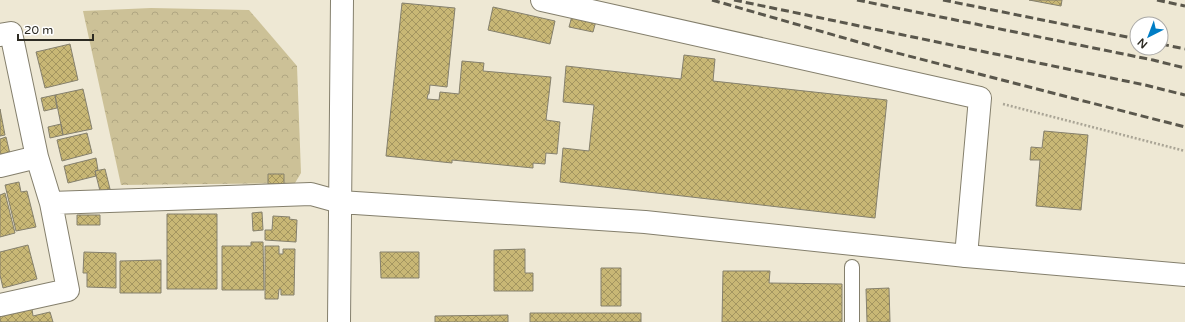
<svg xmlns="http://www.w3.org/2000/svg" width="1185" height="322" font-family="'Varela Round',sans-serif">
<defs>
<pattern id="park-crowns" width="20" height="18" patternUnits="userSpaceOnUse"><rect width="20" height="18" fill="#ccc197"/><path d="M2 6a3 3 0 1 1 6 0M12 15a3 3 0 1 1 6 0" fill="none" stroke="#b0a682"/></pattern>
<pattern id="building-cross-hatch" width="8" height="8" patternUnits="userSpaceOnUse"><rect width="8" height="8" fill="#c8b775"/><path d="M0 0l8 8M0 8l8-8" fill="none" stroke="#a39560"/></pattern>
</defs>
<rect width="100%" height="100%" fill="#eee8d4"/>
<path fill="url(#park-crowns)" d="M151 8 249 10 297 66 301 173 295 183 121 185 83 11Z"/>
<path fill="url(#building-cross-hatch)" stroke="#85806d" d="M1029 0H1062L1061 6Z
M402 3 455 8 447 87 430 85 429 94H428L427 99 439 100 440 92 459 94 462 61 484 63 483 71 551 77 546 120 560 122 557 154 546 153 545 164 533 163V168L452 160V163L386 156Z
M493 7 555 21 550 44 488 30Z
M572 16 596 21 593 32 569 27Z
M70 44 78 80 45 88 36 52Z
M684 55 715 59 713 81 887 100 875 218 560 182 563 148 589 151 594 105 563 102 566 66 681 79Z
M83 89 92 129 63 135 55 95Z
M55 95 57 108 44 111 41 98Z
M0 109 5 135 0 136Z
M61 124 63 135 50 138 48 127Z
M1044 131 1088 135 1081 210 1036 206 1040 160H1030L1031 147 1042 148Z
M87 133 92 153 62 161 57 140Z
M6 137 10 154 0 156V139Z
M96 158 98 170 95 171 96 176 68 183 64 166Z
M105 169 110 189 100 191 95 171Z
M268 174H284V184H268Z
M19 182 21 192 27 191 36 227 16 231 5 185Z
M5 193 15 233 0 237V195Z
M262 212 263 230 253 231 252 213Z
M167 214H217V289H167Z
M77 215H100V225H77Z
M273 216 290 217 289 219 297 220 296 242 265 240V230H272Z
M251 242H263L264 290H222V246H251Z
M28 245 37 279 3 288 0 275V252Z
M265 246H279V254H283V249H295L294 295H281V289H279L278 299H265Z
M525 249V273H533V291H494V250Z
M84 252 116 253V288L87 287V273H83Z
M380 252H419V278H381Z
M161 260V293H120V261Z
M601 268H621V306H601Z
M723 271H770L769 283 842 284V322H722Z
M889 288 890 322H867L866 289Z
M32 309 33 316 50 312 53 322H0V316Z
M530 313H641V322H530Z
M508 315V322H435V316Z"/>
<g fill="none" stroke-linecap="round" stroke-linejoin="round">
<defs>
<path id="service" d="M852 267V322"/>
<path id="minor" d="M542 0 980 98 966 256
M0 35 11 33 37 157 51 203 68 290 0 305
M0 166 37 157
M51 203 311 194 340 202"/>
<path id="tertiary" d="M340 202 645 222 966 256 1185 275
M339 322 342 0"/>
</defs>
<use href="#service" stroke="#847f6c" stroke-width="16"/>
<use href="#minor" stroke="#847f6c" stroke-width="24"/>
<use href="#tertiary" stroke="#847f6c" stroke-width="24"/>
<path stroke="#aaa596" stroke-width="2.5" stroke-dasharray="2 2" stroke-linecap="butt" d="M1003 104 1185 151"/>
<use href="#service" stroke="#fff" stroke-width="14"/>
<use href="#minor" stroke="#fff" stroke-width="22"/>
<use href="#tertiary" stroke="#fff" stroke-width="22"/>
<path stroke="#5a574c" stroke-width="3" stroke-dasharray="8 4" stroke-linecap="butt" d="M712 0 893 52 1185 127
M734 0 1145 85 1185 95
M857 0 1153 60 1185 68
M943 0 1137 39
M1157 0 1185 6
M1161 44 1185 49"/>
</g>
<g transform="translate(1149 36) rotate(222)"><circle r="19" fill="#ffffff" stroke="#abaaa7"/>
<path d="M0-3L7 15L0 10L-7 15Z" fill="#007dc5"/>
<text y="-6" font-size="11" font-weight="bold" text-anchor="middle" fill="#2d2b23">N</text>
</g>
<path d="M18 34v6h75v-6" fill="none" stroke="#2d2b23" stroke-width="2"/>
<text x="24" y="34" font-size="12" fill="#2d2b23" stroke="#ffffff" stroke-width="3" paint-order="stroke">20 m</text>
</svg>
